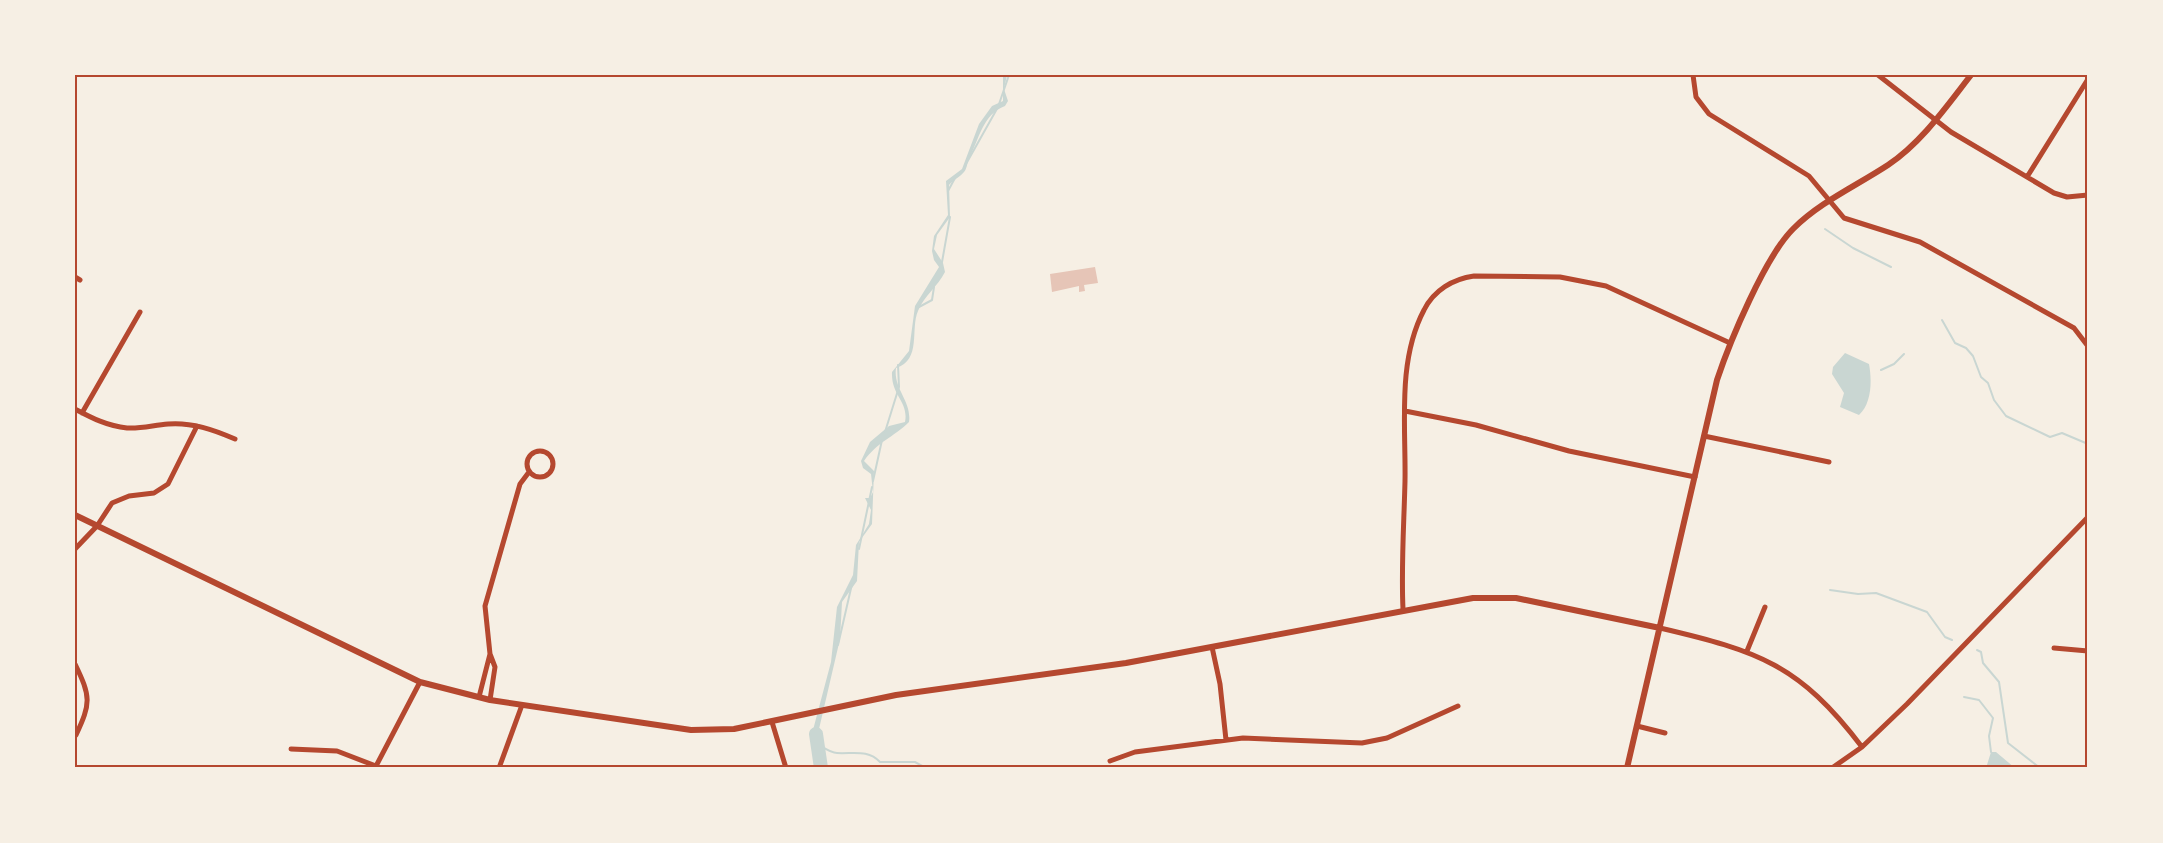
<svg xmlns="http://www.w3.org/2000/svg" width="2163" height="843" font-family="Raleway,sans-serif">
<rect width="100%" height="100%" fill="#f6efe4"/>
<path fill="#c9d6d2" d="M1003 75H1007L1004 89 1008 101 1005 106C983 114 979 139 969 159 967 163 967 169 964 172 960 177 953 180 949 185L950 217 937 235 934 249 943 263 945 272C938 286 924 296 918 311 910 329 922 360 896 368 893 389 912 401 909 422 894 437 877 442 864 461L874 471 872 524 859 542 857 581 842 602 840 639 819 729 820 768H817L813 730 831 662 837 607 853 575 856 545 869 524 871 510 865 498H870L873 492 871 474 863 468 861 461 870 442 889 426 905 422C909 401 891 396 892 372L909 351 915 306 939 267 934 260 932 251 934 236 948 215 946 181 962 169 979 124 992 106 1003 101Z
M1845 353 1869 364C1872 380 1872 403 1859 415L1840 407 1844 393 1832 374 1833 367Z
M1991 752H1996L2015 768H1986Z"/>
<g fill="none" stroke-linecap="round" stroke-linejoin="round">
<path stroke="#c9d6d2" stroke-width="2" d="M966 164 998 107 1009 75
M948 191 955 178
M1825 229 1853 248 1891 267
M942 262 950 217
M919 307 932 300 934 287
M1942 320 1955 343 1966 348 1973 356 1981 377 1988 383 1994 400 2006 416 2050 437 2062 433 2088 444
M1881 370 1894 364 1904 354
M885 432 899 387 898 365
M873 481 882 440
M859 549 872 487
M1830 590 1858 594 1876 593 1927 612 1945 637 1952 640
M838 645 852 584
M1977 650 1981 652 1983 663 1999 682 2008 743 2040 768
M1964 697 1979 700 1993 718 1989 736 1991 752
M819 745C824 748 831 753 837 753 853 754 868 749 880 762H915L926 768"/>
<path stroke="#c9d6d2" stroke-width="14" d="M816 734 821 768"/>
</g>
<path fill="#e6c5b7" d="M1095 267 1098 283 1084 285 1085 291 1079 292V286L1052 292 1050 274Z"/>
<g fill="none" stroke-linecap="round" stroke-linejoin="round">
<path stroke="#b5482f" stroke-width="5" d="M1693 75 1696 97 1709 114 1809 176 1844 218 1920 242 2074 328 2087 345
M1878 75 1951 132 2054 193 2067 197 2088 195
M2027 177 2088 79
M75 277 80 280
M75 409C92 418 107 426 127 428 141 429 154 425 168 424 192 422 214 430 235 439
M1405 411 1476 425 1569 451 1695 477
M82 413 140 312
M1704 436 1829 462
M527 464a13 13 0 1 1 26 0a13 13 0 1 1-26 0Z
M75 549 97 526 112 503 129 496 154 493 168 484 197 426
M1403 609C1401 567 1404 524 1405 481 1406 426 1397 361 1424 310 1434 290 1453 279 1474 276L1560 277 1606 286 1730 343
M1660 628C1758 651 1799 664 1862 747
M1212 647 1220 684 1226 740
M2054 648 2088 651
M1747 651 1765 607
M75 664C91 697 91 703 76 735
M479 697 490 654
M490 700 495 667 490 654 485 606 520 484 529 472
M772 722 786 768
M1637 726 1665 733
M291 749 337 751 376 766
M1110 761 1135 752 1243 738 1362 743 1387 738 1458 706
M375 768 420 682
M499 768 522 705
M1832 768 1862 747 1907 704 2088 517"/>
<path stroke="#b5482f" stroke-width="6" d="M75 515 420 682 490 700 691 730 734 729 896 695 1126 663 1473 598H1516L1660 628
M1627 768 1717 380C1730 341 1765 257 1793 229 1820 202 1856 186 1888 165 1922 142 1946 107 1971 75"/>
</g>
<rect width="2163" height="843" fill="none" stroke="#f6efe4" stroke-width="153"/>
<rect x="76" y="76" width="2010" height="690" fill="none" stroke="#b5482f" stroke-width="2"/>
</svg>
